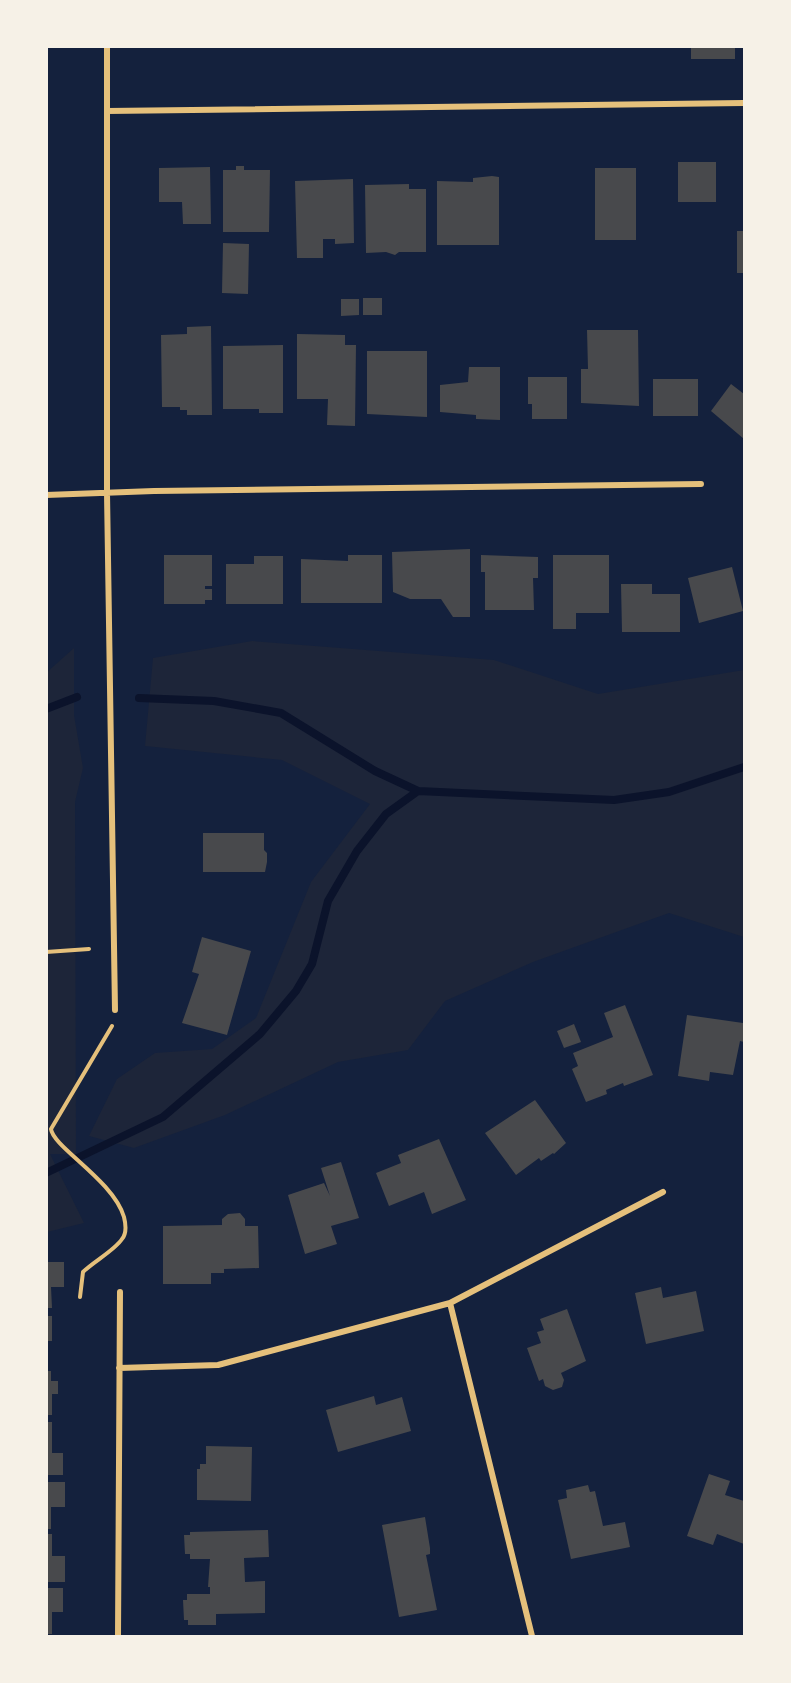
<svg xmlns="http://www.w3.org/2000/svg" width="791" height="1683" font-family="Inter,sans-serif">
<rect width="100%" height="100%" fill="#14213d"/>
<path fill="#1d2539" d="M252 641 494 660 598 694 744 670V937L669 913 533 962 445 1001 408 1050 338 1062 225 1115 134 1148 89 1136 117 1079 155 1053 212 1049 256 1018 311 882 370 804 282 760 145 746 153 658Z
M74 648V715L83 768 75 802 76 1154H50L84 1223 47 1232 46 673Z"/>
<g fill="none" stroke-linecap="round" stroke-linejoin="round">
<path stroke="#0b132b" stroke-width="8" d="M139 698 214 701 281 713 375 771 418 791 614 800 669 792 744 767
M46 709 77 697
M46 1173 163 1117 260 1034 296 991 312 964 328 901 357 851 386 814 418 791"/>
</g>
<path fill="#48494c" d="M691 46H735V59H691Z
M678 162H716V202H678Z
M236 166H244V170H270L269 232H223V170H236Z
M210 167 211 224H183L182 202H159V168Z
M595 168H636V240H595Z
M492 176 499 177V245H437V181L473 182V178Z
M353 179 354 243 335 244V239H323V258H297L295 181Z
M409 184V189H426V252H399L395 255 386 252 366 253 365 185Z
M737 231H744V273H737Z
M223 243 249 244 248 294 222 293Z
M363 298H382V315H363Z
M341 299H359V315L341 316Z
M211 326 212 415H187V410H180V407H162L161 335 187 334V327Z
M587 330H638L639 406 581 403V369H588Z
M297 334 345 335V345H356L355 426 327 425 328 399H297Z
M283 345V413H259V409H223V346Z
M367 351H427V417L367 414Z
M469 367H500V420L476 419V415L440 412V385L468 382Z
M528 377H567V419H532V404H528Z
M653 379H698V416H653Z
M731 384 744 394V439L711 411Z
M470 549V617H453L441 599H410L393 592 392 552Z
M164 555H212V586H205V589H212V600H205V604H164Z
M348 555H382V603H301V559L348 561Z
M481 555 538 557V578H533L534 610H485V572H481Z
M553 555H609V613H576V629H553Z
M254 556H283V604H226V564H254Z
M732 567 743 611 699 623 688 578Z
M621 584H652V594H680V632H622Z
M203 833H264V850L267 853V862L265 872H203Z
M202 937 251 951 227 1035 182 1023 199 974 192 972Z
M625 1005 653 1075 624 1086 623 1083 606 1090 607 1094 586 1102 572 1069 578 1066 573 1053 613 1037 604 1013Z
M687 1015 743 1023 744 1042 740 1041 733 1075 710 1072 709 1081 678 1076Z
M574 1024 581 1042 564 1048 557 1031Z
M535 1100 566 1143 554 1154 553 1153 541 1161 539 1158 516 1175 485 1133Z
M439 1139 466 1200 432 1214 424 1192 389 1206 376 1173 401 1163 398 1155Z
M341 1162 359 1218 331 1226 337 1244 305 1254 288 1195 324 1183 330 1196 321 1168Z
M240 1213 245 1219V1226H258L259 1268 224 1269V1273H211V1284H163V1226L222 1225V1219L228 1214Z
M46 1262H64V1287H51L52 1308H46Z
M661 1287 663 1298 696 1291 704 1331 646 1344 635 1293Z
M567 1309 586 1361 561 1373 564 1380 562 1387 553 1390 545 1386 543 1379 539 1381 527 1348 541 1343 537 1332 544 1330 540 1319Z
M46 1316H52V1341H46Z
M46 1371H51V1381H58V1394H52V1415H46Z
M374 1396 376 1405 402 1397 411 1431 338 1452 326 1410Z
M46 1422H52V1453H63V1475H46Z
M206 1446 252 1447 251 1501 197 1500V1469H200V1464H206Z
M709 1474 730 1481 725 1495 744 1501V1544L717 1534 713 1545 687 1536Z
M46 1482H65V1507H51V1529H46Z
M588 1485 590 1492 595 1491 603 1526 625 1522 630 1547 571 1559 558 1500 567 1498 566 1490Z
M425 1517 430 1548V1554L426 1555 437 1610 399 1617 382 1525Z
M268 1530 269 1557 244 1558 245 1582 265 1581V1613L216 1614V1625H188V1620H184L183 1600H187V1594H210V1587H208L210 1559H190V1554H185L184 1535H190V1532Z
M46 1534H52V1556H65V1582H46Z
M46 1588H63V1612H52V1634H46Z"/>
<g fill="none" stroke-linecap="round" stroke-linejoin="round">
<path stroke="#e5c07b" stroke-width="4" d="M46 952 89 949
M80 1297 83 1272C93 1262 115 1250 122 1239 127 1233 126 1225 124 1217 113 1180 53 1147 51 1129L112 1026"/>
<path stroke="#e5c07b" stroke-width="6" d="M107 46V493L115 1010
M107 111 744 103
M46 495 154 491 701 484
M450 1303 532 1636
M119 1368 218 1365 450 1303 663 1192
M118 1636 120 1292"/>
</g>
<rect width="791" height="1683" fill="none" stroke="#f6f1e7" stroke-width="96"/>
</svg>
